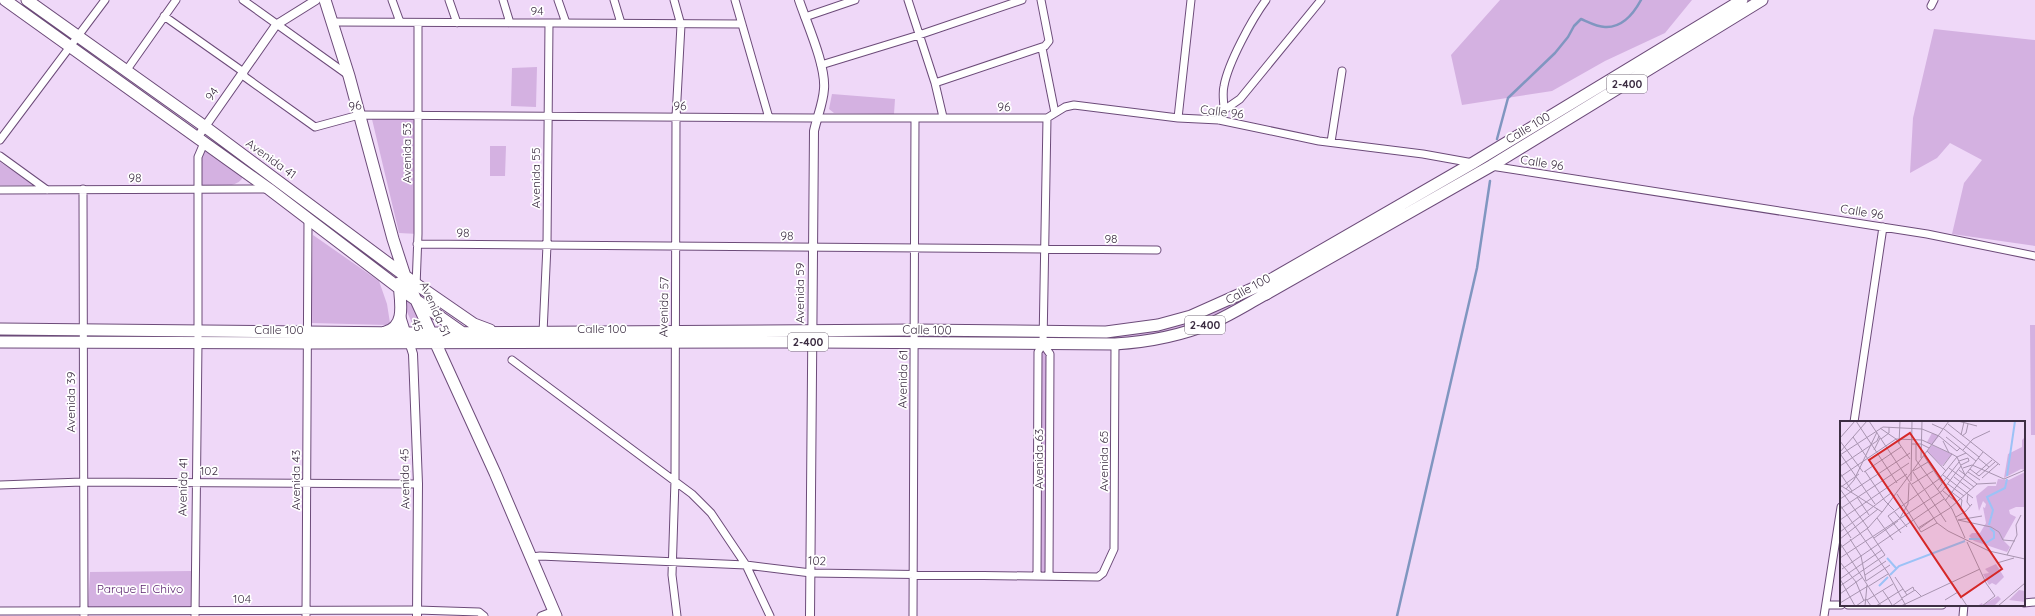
<svg xmlns="http://www.w3.org/2000/svg" width="2035" height="616" font-family="Quicksand,sans-serif">
<rect width="100%" height="100%" fill="#efd8f8"/>
<path fill="#d4b1e1" d="M1500 0H1692L1665 33 1605 61 1552 91 1462 105 1451 55Z
M1934 29 2035 40V246L1952 234 1964 183 1982 160 1950 143 1937 158 1910 173 1913 118Z
M537 67 536 107 511 106 512 68Z
M832 94 895 99 894 114 834 113 829 109Z
M371 115 418 116V234L399 233Z
M490 146H506L505 176H490Z
M205 150 243 177C236 190 213 186 200 186L201 156Z
M0 162 35 185H0Z
M1476 167H1480L1268 288 1193 325 1160 333 1113 340 1046 338V336H1112L1136 334 1192 322 1242 298Z
M313 235 379 281 387 304 390 323 387 325 311 323Z
M405 297H407L419 317 420 326 414 328 405 307Z
M2030 325H2035V435H2031Z
M0 334 404 338H0Z
M1040 335V338L918 339V336Z
M1043 348 1048 354 1047 574H1040V353Z
M191 571V607H88L90 572Z"/>
<g fill="none" stroke-linecap="round" stroke-linejoin="round">
<path stroke="#8096c0" stroke-width="2.5" d="M1497 139 1508 98 1555 53 1568 37 1574 26 1581 19C1588 22 1597 27 1605 27 1622 28 1634 13 1641 0
M1397 616 1477 268 1490 181"/>
<defs>
<path id="minor" d="M243 0 348 75
M392 0 400 22
M449 0 457 23
M503 0 510 23
M558 0 566 23
M614 0 621 23
M674 0 681 25 676 117 675 480 672 575 677 616
M735 0 769 118
M908 0 935 83 943 117
M1931 6 1934 0
M164 16 242 71 245 77 315 127 359 115 817 118H1047
M805 17 855 0
M332 22 742 24
M1042 48 1055 113
M821 65 919 35 1022 0
M126 71 176 0
M935 83 1045 46 1049 41 1041 0
M1224 110C1224 102 1222 94 1224 86 1228 63 1252 19 1266 0
M1047 118 1065 107 1074 105 1178 118 1219 120 1319 141 1423 154 1473 163
M1178 118 1191 0
M1219 120 1224 110 1240 99 1321 0
M0 140 105 0
M1331 142 1342 71
M0 156 47 190
M1491 166 1927 234 2035 256
M83 189 84 616
M0 190 268 189
M417 244 1157 250
M416 287 418 234V23
M543 333 547 245 549 23
M1043 344 1047 118
M512 360 692 494 711 513 746 565 770 616
M1854 422 1883 227
M0 485 82 482 418 484
M532 557 540 556 746 565 811 573 1098 577 1103 573 1114 549 1115 344
M1037 576 1038 352 1043 344 1050 354 1049 576
M2024 603 2035 602
M1826 605H1841
M1848 605H1942
M0 611 417 610 479 612 484 616
M195 616 198 342V157L204 143
M306 616 308 219
M541 616 554 611
M913 616 915 118
M1824 616 1841 507
M1963 616 1964 605"/>
<path id="tertiary" d="M799 0C807 24 826 65 824 89 823 104 817 117 814 131L810 616
M197 138 276 25 316 0
M401 316 413 354 418 484 417 616"/>
<path id="primary" d="M5 0 269 189 399 288 463 333
M27 0 204 126 416 284 474 324 490 330
M325 0 349 76 393 239 405 276 495 473 556 616
M0 329 407 333 915 330 1106 332 1158 325 1191 316 1265 283
M385 332C407 327 400 300 399 283
M0 342 308 343 812 342 1115 344C1149 342 1183 335 1214 322 1232 314 1249 303 1266 294"/>
<path id="trunk" d="M1265 283 1473 163 1742 0
M1266 294 1491 166 1762 0"/>
</defs>
<use href="#minor" stroke="#6c4b79" stroke-width="9"/>
<use href="#tertiary" stroke="#6c4b79" stroke-width="10"/>
<use href="#primary" stroke="#6c4b79" stroke-width="13"/>
<use href="#trunk" stroke="#6c4b79" stroke-width="13"/>
<use href="#minor" stroke="#fff" stroke-width="7"/>
<use href="#tertiary" stroke="#fff" stroke-width="8"/>
<use href="#primary" stroke="#fff" stroke-width="11"/>
<use href="#trunk" stroke="#fff" stroke-width="11"/>
</g>
<g text-anchor="middle" stroke-width="3.5" stroke-linejoin="round" paint-order="stroke">
<g fill="#fff" stroke="#776d7b" stroke-width="1">
<rect x="1607" y="75" width="40" height="18" rx="3"/>
<rect x="1185" y="316" width="40" height="18" rx="3"/>
<rect x="788" y="333" width="40" height="18" rx="3"/>
</g>
<g font-size="11" font-weight="bold" fill="#3d2e43">
<text x="1627" y="88">2-400</text>
<text x="1205" y="329">2-400</text>
<text x="808" y="346">2-400</text>
</g>
<g font-size="12" fill="#3d2e43" stroke="#fff">
<text x="537" y="15">94</text>
<text transform="translate(212 94) rotate(-55)" y="4">94</text>
<text transform="translate(355 106) rotate(-10)" y="4">96</text>
<text transform="translate(680 106) rotate(1)" y="4">96</text>
<text transform="translate(1004 107) rotate(1)" y="4">96</text>
<text transform="translate(1222 112) rotate(7)" y="4">Calle 96</text>
<text transform="translate(1528 128) rotate(-31)" y="4">Calle 100</text>
<text transform="translate(407 153) rotate(-90)" y="4">Avenida 53</text>
<text transform="translate(271 159) rotate(36)" y="4">Avenida 41</text>
<text transform="translate(1542 163) rotate(9)" y="4">Calle 96</text>
<text transform="translate(135 178) rotate(1)" y="4">98</text>
<text transform="translate(536 178) rotate(-90)" y="4">Avenida 55</text>
<text transform="translate(1862 212) rotate(9)" y="4">Calle 96</text>
<text transform="translate(463 233) rotate(1)" y="4">98</text>
<text transform="translate(787 236) rotate(1)" y="4">98</text>
<text x="1111" y="243">98</text>
<text transform="translate(1248 289) rotate(-29)" y="4">Calle 100</text>
<text transform="translate(800 293) rotate(-90)" y="4">Avenida 59</text>
<text transform="translate(664 307) rotate(-89)" y="4">Avenida 57</text>
<text transform="translate(435 309) rotate(66)" y="4">Avenida 51</text>
<text transform="translate(417 325) rotate(71)" y="4">45</text>
<text x="602" y="333">Calle 100</text>
<text x="279" y="334">Calle 100</text>
<text transform="translate(927 330) rotate(1)" y="4">Calle 100</text>
<text transform="translate(903 379) rotate(-89)" y="4">Avenida 61</text>
<text transform="translate(71 402) rotate(-90)" y="4">Avenida 39</text>
<text transform="translate(1039 459) rotate(-90)" y="4">Avenida 63</text>
<text transform="translate(1104 461) rotate(-90)" y="4">Avenida 65</text>
<text x="209" y="475">102</text>
<text transform="translate(405 479) rotate(-91)" y="4">Avenida 45</text>
<text transform="translate(296 480) rotate(-90)" y="4">Avenida 43</text>
<text transform="translate(183 487) rotate(-89)" y="4">Avenida 41</text>
<text transform="translate(817 561) rotate(3)" y="4">102</text>
<text x="242" y="603">104</text>
</g>
<g font-size="12" fill="#571d6b" stroke="#fff">
<text x="140" y="593">Parque El Chivo</text>
</g>
</g>
<g transform="translate(1840 421)">
<rect width="185" height="185" fill="#efd8f8"/>
<path d="M92 12 99 15 92 24 112 33 102 45 87 30 92 24 87 21ZM185 16V49L181 48 164 57 168 33 182 26V19ZM185 51V86H176L169 89 170 93 176 96 163 119 170 126 167 131 134 120 129 115 132 112H140L146 102 143 86 145 87 146 83 143 80 139 90 136 75 148 65H156L158 58 169 59ZM156 143 164 156 156 164 152 162 149 164 143 153 149 152 145 148ZM179 169 185 170V181L169 179ZM158 175 161 178 154 185H137L142 182 143 184Z" fill="#d4b1e1"/>
<path fill="none" stroke="#9cc2f6" stroke-width="2" d="M167 55 175 0M149 104 153 89 147 76 165 67 167 58M129 118H140L145 122M146 122 154 117V111L150 107M47 137 56 147M50 154 59 145 125 120M39 165 48 156"/>
<path fill="none" stroke="#a894b0" stroke-width="1" d="M16 0 57 62M29 0 97 102 108 110M118 0 137 5M92 3 103 8M108 3 160 44M40 7 56 18 70 38M104 8 139 36M121 14 124 1M122 15 126 12 128 3M106 16 136 40M0 17 15 0M41 18 49 12V6M0 20 23 51M103 20 109 32M59 23 60 0M72 23H81L89 27M76 23V39L112 88 125 117M34 29 40 17M123 29 133 18 150 10M87 30 106 50M0 31 27 0M0 34 43 6 82 8 99 15 117 30 120 27M1 34 35 83M84 35 102 62M81 37 82 0M138 37 149 46M119 40 128 37 129 40 121 44M0 45 37 20 39 15M103 45 112 33M109 47 134 66M123 47 132 44 164 58 185 49M130 48 139 55 155 41M119 49 137 63 156 62M25 50 45 80 54 89M73 50 88 41M24 51 61 26M73 51 106 101M128 51 140 59M0 52 12 70M136 53 152 39M103 54 133 77M0 56 56 18 82 19 112 33 117 36 125 54M114 56 131 69M142 57 158 43M71 60 72 0M72 63 93 50M108 63 124 75M0 64 42 91M1 66 19 53M105 66 122 79 121 86M0 68 28 107M6 68 14 59 37 11M97 69 119 41M103 70 119 83 124 92M57 73 81 111 97 102M128 73 127 81 130 85M17 76 29 94M0 78 70 32M105 80 143 31M0 84 48 152 66 185M110 87 137 63M0 88 69 42M54 90 67 106M116 96 126 90 132 83M37 97 53 119M60 97 68 83 69 62M94 97 110 87M0 99 67 53M118 99 151 106 159 111 163 119 175 120M118 99 142 95M0 100 11 117M78 107 94 97 79 108M108 110 149 130 185 138M0 111 51 72 13 16M61 112 48 95 99 58 117 36 126 32M34 117 58 100M0 118 38 88M10 118 21 135 26 160M127 121 146 162 155 175 142 185M0 122 41 185M0 127 28 107 43 90 109 0M167 134 177 114 176 104 181 94M0 137 102 70 121 45M0 141 16 161 24 180M157 142 174 137M2 148 104 78M25 154 46 140M55 156 67 174M0 158 42 129M0 158 15 185M26 160 50 144M112 162 127 185M0 165 45 134 27 107M29 165 48 153M43 170 48 177 52 184V185L62 178M65 171 73 166 74 169M0 173 23 156M62 177 75 169 81 175M27 179 53 163M105 179 118 171M0 182 28 165M16 185 26 178 31 185M25 185 27 164M36 185 63 168M61 185 140 148M158 185 185 162"/>
<path fill="#d62828" fill-opacity="0.15" stroke="#d62828" stroke-width="2" d="M70 12 162 148 121 176 29 39Z"/>
<rect width="185" height="185" fill="none" stroke="#3d2e43" stroke-width="2"/>
</g>
</svg>
